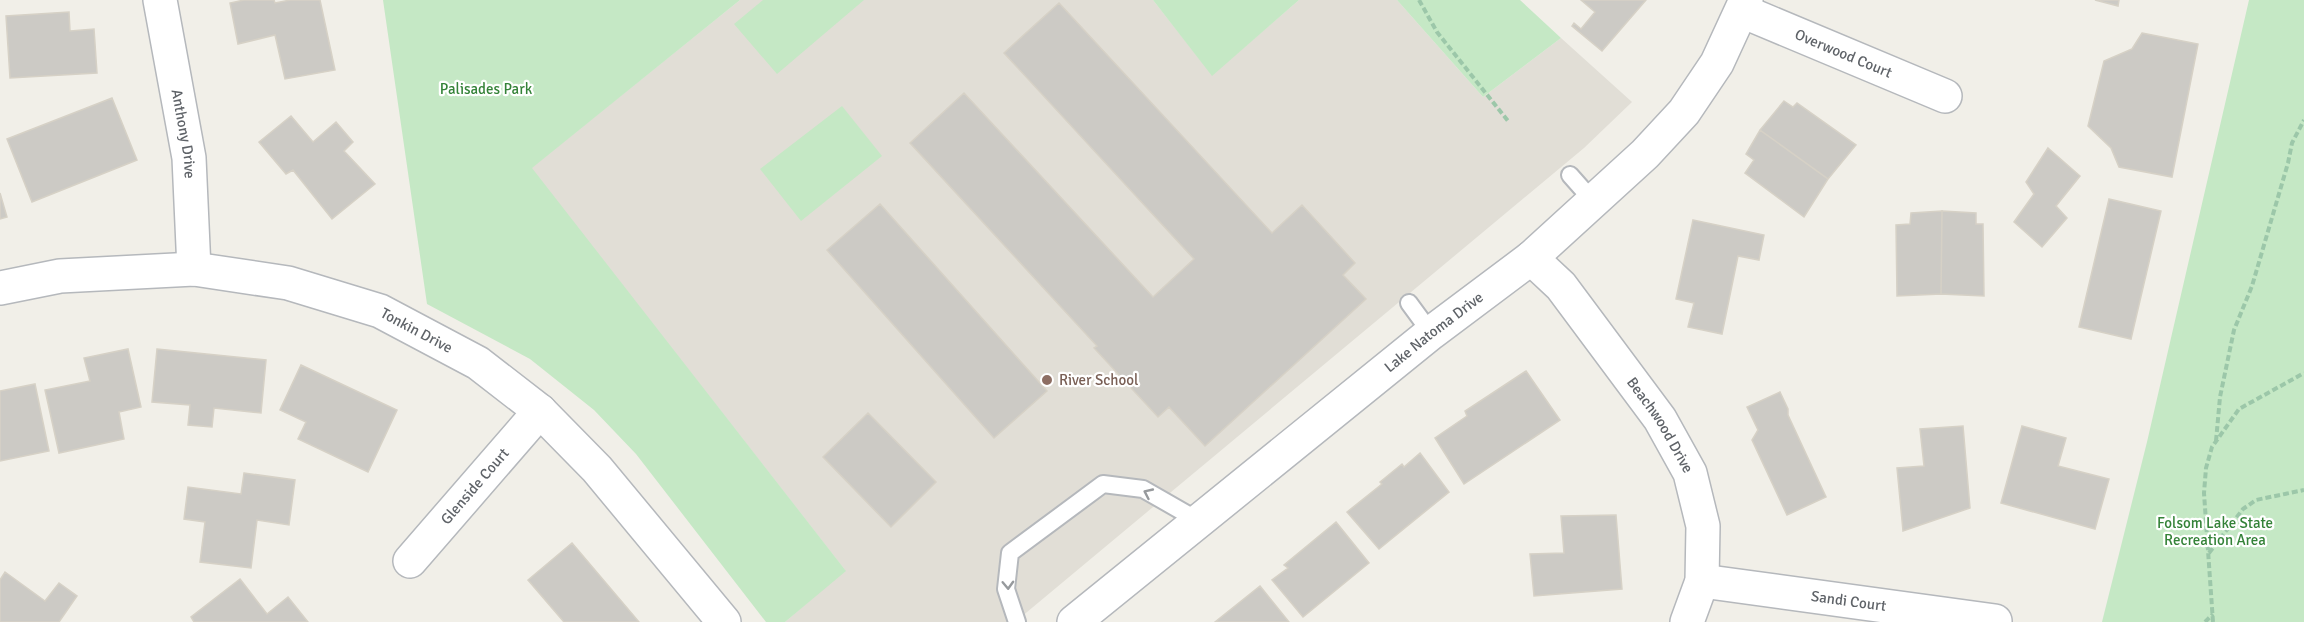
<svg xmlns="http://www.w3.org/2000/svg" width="2304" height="622" font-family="Signika,sans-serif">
<rect width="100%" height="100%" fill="#f1efe8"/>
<path fill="#e1ded6" d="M740 0H1153L1212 75 1299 0H1397L1483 97 1561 38 1632 102 1584 148 1015 622H785L845 570 531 168Z"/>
<path fill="#c5e8c5" d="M383 0H740L532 168 846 571 785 622H766L636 454 594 410 530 359 427 304Z
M763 0H864L777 74 734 24Z
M1153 0H1299L1212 76Z
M1397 0H1520L1561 38 1483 97Z
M2249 0H2304V622H2102L2147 442Z
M842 106 882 156 801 221 760 169Z"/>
<path fill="#cccac5" stroke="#d6d1c6" stroke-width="1.5" d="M244 0H274L275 3 290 0H320L335 70 285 79 275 35 238 44 230 3Z
M1581 0H1646L1602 51 1572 26 1574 23 1581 29 1595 12Z
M2095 0H2119L2118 6Z
M1059 3 1272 233 1302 205 1355 263 1343 275 1366 299 1205 446 1169 407 1158 417 1094 348 1097 346 910 143 964 93 1153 297 1194 259 1004 53Z
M69 12 70 31 94 29 97 73 10 78 6 16Z
M2142 33 2198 44 2172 177 2119 167 2111 148 2088 126 2104 61 2132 49Z
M112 98 137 160 32 202 7 139Z
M1784 101 1793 107 1797 103 1856 145 1828 179 1760 130Z
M291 116 313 142 336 122 353 142 344 151 375 184 332 219 293 170 286 174 259 142Z
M1760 130 1828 179 1804 217 1745 173 1754 160 1746 154Z
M2048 148 2080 176 2056 206 2067 218 2042 247 2014 222 2034 194 2026 182Z
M0 193 7 217 0 219Z
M2109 199 2161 211 2131 339 2079 327Z
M880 204 1047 391 994 438 827 250Z
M1942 211 1941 294 1897 296 1896 225 1910 224 1911 213Z
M1942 211 1976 213V224H1983L1984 296 1941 294Z
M1693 220 1764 235 1759 260 1738 256 1722 334 1688 327 1694 303 1676 299Z
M128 349 141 407 119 412 124 439 59 453 45 390 90 381 84 358Z
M157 349 266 360 261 413 214 408 212 427 188 425 190 405 152 402Z
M301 365 397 410 368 472 298 439 306 422 280 410Z
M1526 371 1560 420 1464 484 1435 438 1467 416 1465 411Z
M35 384 49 451 0 461V391Z
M1780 392 1788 409V415L1826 497 1787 515 1752 440 1758 430 1747 407Z
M868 413 936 482 891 527 823 457Z
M1963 426 1970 508 1903 531 1897 468 1924 466 1920 429Z
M2022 426 2066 438 2058 466 2109 479 2095 529 2001 503Z
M1420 453 1449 492 1379 549 1347 512 1382 484 1380 482 1402 464 1404 467Z
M244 473 295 480 289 525 257 520 251 568 200 562 205 522 184 519 188 487 241 494Z
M1616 515 1622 589 1534 596 1530 554 1564 553 1561 516Z
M1336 522 1369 563 1303 617 1272 580 1288 568 1284 565Z
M572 543 639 622H564L528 580Z
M5 572 45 601 59 583 77 596 59 622H0V580Z
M240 579 267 614 288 597 308 622H194L191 617Z
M1260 586 1289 622H1215Z"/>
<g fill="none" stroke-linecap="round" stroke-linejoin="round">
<defs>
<path id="service" d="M1570 175 1593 201
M1409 303 1431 333
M1017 622 1006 589 1010 553 1103 484 1143 489 1199 521"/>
<g id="minor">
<path id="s1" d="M160 0 189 158 194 269"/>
<path id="s2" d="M1742 11 1945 96"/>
<path id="s3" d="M1531 258 1561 286 1660 419 1690 473 1703 526 1702 581 1687 622"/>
<path id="s4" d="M0 288 60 276 194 269 288 283 380 311 478 363 540 411 597 469 724 622"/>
<path id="s5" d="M410 561 540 411"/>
<path id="s6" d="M1702 581 1995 621"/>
<path id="s7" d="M1074 622 1431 333 1531 258 1645 154 1684 112 1717 63 1746 0"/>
</g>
</defs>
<use href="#service" stroke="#b5b8bc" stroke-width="20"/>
<use href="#minor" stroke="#b5b8bc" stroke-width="36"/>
<path stroke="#9cc7a9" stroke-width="4" stroke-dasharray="6 3" stroke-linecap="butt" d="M1419 0 1437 32 1508 121
M2216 441 2220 397 2234 330 2252 286 2288 163 2292 143 2304 120
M2209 553 2243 509 2256 500 2304 490
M2205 622 2213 614
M2213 622 2204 493 2206 468 2212 447 2239 409 2304 373"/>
<use href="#service" stroke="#fff" stroke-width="16"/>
<use href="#minor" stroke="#fff" stroke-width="33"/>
</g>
<defs><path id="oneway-chevron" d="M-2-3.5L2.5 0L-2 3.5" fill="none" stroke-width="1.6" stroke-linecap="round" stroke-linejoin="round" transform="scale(1.5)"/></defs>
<g stroke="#979a9d">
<use href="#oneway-chevron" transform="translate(1148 493) rotate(-155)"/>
<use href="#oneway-chevron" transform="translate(1008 585) rotate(88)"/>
</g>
<circle fill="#8d6e63" stroke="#fff" stroke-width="2" cx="1047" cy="380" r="6"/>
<g text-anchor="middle" stroke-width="4.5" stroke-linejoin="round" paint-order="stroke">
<g font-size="15" fill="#5f6368" stroke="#fff">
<text dy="5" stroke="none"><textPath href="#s2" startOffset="110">Overwood Court</textPath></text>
<text dy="5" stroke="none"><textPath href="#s1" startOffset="136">Anthony Drive</textPath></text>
<text dy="5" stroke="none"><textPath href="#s4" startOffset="428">Tonkin Drive</textPath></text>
<text dy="5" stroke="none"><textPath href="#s7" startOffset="462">Lake Natoma Drive</textPath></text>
<text dy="5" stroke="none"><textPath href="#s3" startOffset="212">Beachwood Drive</textPath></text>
<text dy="5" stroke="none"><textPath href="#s5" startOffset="99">Glenside Court</textPath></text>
<text dy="5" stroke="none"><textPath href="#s6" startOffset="148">Sandi Court</textPath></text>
</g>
<g font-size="15" fill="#348238" stroke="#fff">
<text x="486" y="94">Palisades Park</text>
<text x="2215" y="528">Folsom Lake State<tspan x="2215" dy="17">Recreation Area</tspan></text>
</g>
<g font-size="15" fill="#785e54" stroke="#fff" text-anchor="start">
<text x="1059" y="385">River School</text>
</g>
</g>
</svg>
